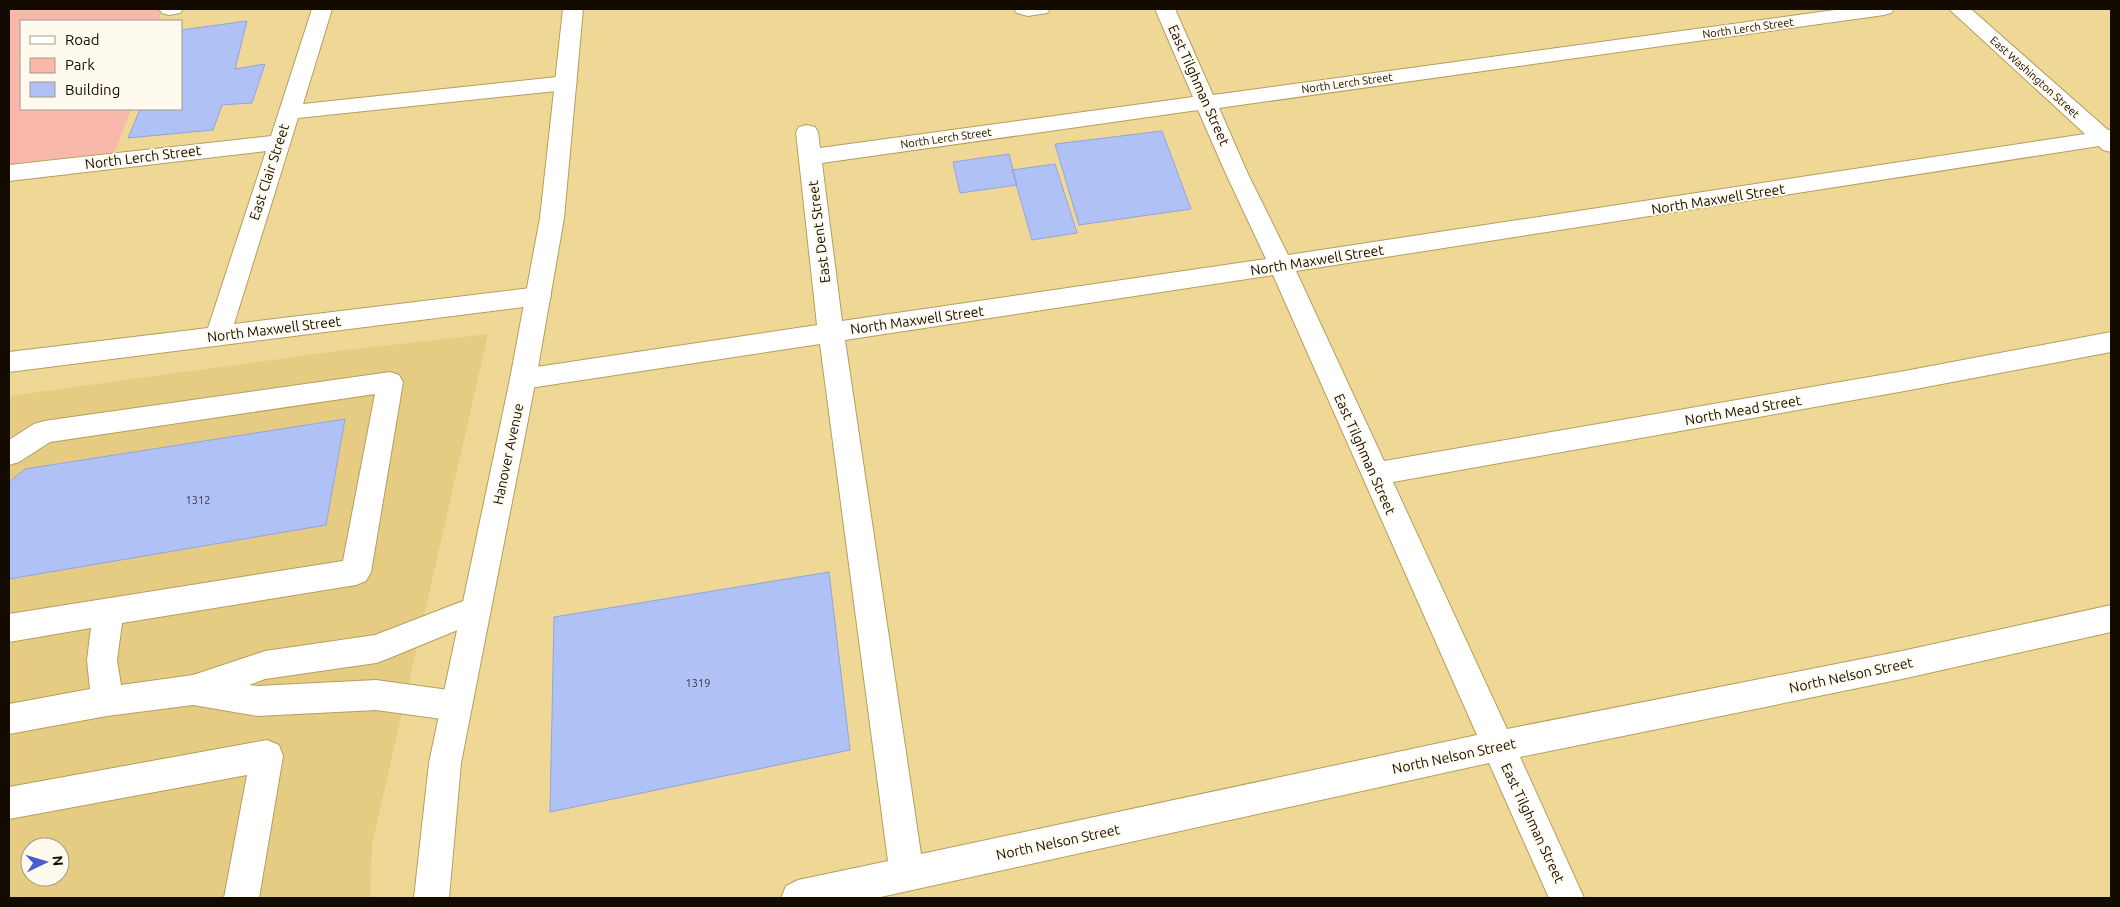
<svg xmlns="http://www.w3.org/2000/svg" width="2120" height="907" font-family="Ubuntu,sans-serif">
<rect width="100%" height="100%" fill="#efd896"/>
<path fill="#e6cc82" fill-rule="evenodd" d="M488 334 372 845 370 898H9V396L337 351ZM30 847H60V877H30Z"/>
<path fill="#f8b8ab" d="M9 9H160L161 21H21V109H131L115 152 9 164Z"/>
<path fill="#b0c1f6" stroke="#92a4df" d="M247 21 235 69 265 64 252 103 222 105 213 130 128 138 140 109H181V30Z
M1162 131 1191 209 1079 225 1055 144Z
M1009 154 1017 185 960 193 953 162Z
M1055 164 1077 233 1032 240 1012 170Z
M345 419 326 525 9 579V482L25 469Z
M829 572 850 750 550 812 554 617Z"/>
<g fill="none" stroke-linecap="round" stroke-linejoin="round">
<defs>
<path id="minor" d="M159 9H183L180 13 169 15 162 13Z
M312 9H332L303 104 566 76 574 78 577 83 574 88 566 90 298 118 234 324 539 287 548 290 551 296 548 302 539 305 9 372V352L208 328 266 151 9 181V165L271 136Z
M1014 9H1050L1047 13 1028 16 1017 13Z
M1155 9H1175L1213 95 1842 9H1894L1891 13 1884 15 1219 108 1248 174 1288 255 2085 134 1949 9H1971L2108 130H2111V152L2103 150 2099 146 1296 271 1384 461 1910 370 2111 332V352L1910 390 1393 482 1507 729 1902 651 2111 605V632L1902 679 1520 757 1584 898H1549L1489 763 876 898H781L786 886 798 880 888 861 820 344 523 389 514 386 510 379 514 372 523 369 817 325 796 132 799 127 807 125 815 127 818 132 820 148 1193 97ZM1198 110 1226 174 1266 259 842 321 822 163ZM1273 275 1477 735 921 854 845 340Z
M390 372 399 375 403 382 371 572 366 581 356 585 122 623 117 660 121 685 193 675 265 651 375 635 476 596 487 600 491 609 487 618 387 659 376 663 265 679 249 685 258 686 376 680 456 691 467 696 472 706 467 716 456 721 376 710 258 716 193 705 107 716 9 734V704L90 689 87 660 91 628 9 642V614L343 561 375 394 50 442 19 462 9 465V440L34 424 44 421Z
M267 740 279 745 283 756 259 898H224L247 775 9 819V787Z"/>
<path id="major" d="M563 9H583L564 218 536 379 461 763 449 898H414L429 763 510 379 540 218Z"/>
</defs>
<use href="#minor" stroke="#b59e5e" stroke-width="2"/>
<use href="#major" stroke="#b59e5e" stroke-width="2"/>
<use href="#minor" fill="#fff" fill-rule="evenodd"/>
<use href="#major" fill="#fff" fill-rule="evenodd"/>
</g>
<g text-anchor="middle" stroke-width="4" stroke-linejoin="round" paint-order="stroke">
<g font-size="11" fill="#140b00" stroke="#fffaed">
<text transform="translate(1748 28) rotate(-8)" y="4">North Lerch Street</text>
<text transform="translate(2035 77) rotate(42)" y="4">East Washington Street</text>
<text transform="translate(1347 83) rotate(-8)" y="4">North Lerch Street</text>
<text transform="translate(946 138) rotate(-8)" y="4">North Lerch Street</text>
</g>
<g font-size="11" fill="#3b383e">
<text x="198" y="504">1312</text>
<text x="698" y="687">1319</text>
</g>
<g font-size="14" fill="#140b00" stroke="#fffaed">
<text transform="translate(1199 85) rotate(66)" y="5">East Tilghman Street</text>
<text transform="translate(143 157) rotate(-7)" y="5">North Lerch Street</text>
<text transform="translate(269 172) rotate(-72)" y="5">East Clair Street</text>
<text transform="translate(1718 199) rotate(-9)" y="5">North Maxwell Street</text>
<text transform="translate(819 232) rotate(-97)" y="5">East Dent Street</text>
<text transform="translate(1317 260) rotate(-9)" y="5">North Maxwell Street</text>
<text transform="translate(917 320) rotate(-8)" y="5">North Maxwell Street</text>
<text transform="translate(274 329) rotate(-7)" y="5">North Maxwell Street</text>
<text transform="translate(1743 410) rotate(-10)" y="5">North Mead Street</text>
<text transform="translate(508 454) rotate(-78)" y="5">Hanover Avenue</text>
<text transform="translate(1365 454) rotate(66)" y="5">East Tilghman Street</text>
<text transform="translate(1851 675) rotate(-12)" y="5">North Nelson Street</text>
<text transform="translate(1454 756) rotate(-12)" y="5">North Nelson Street</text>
<text transform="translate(1533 823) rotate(65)" y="5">East Tilghman Street</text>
<text transform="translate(1058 842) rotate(-12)" y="5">North Nelson Street</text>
</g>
</g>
<rect width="2120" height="907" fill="none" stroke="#140b00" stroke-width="20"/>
<rect x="20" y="20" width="162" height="90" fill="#fffaed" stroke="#a19a8e"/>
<rect x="30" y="36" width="25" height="8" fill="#ffffff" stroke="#a19a8e"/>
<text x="65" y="45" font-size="15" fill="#140b00">Road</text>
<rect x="30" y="58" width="25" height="15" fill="#f8b8ab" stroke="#a19a8e"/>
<text x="65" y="70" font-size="15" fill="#140b00">Park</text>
<rect x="30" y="82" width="25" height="15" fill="#b0c1f6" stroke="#a19a8e"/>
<text x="65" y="95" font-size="15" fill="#140b00">Building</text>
<g transform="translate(45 862) rotate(85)"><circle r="24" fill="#fffaed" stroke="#a19a8e"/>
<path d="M0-4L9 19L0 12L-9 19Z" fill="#475dd2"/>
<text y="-8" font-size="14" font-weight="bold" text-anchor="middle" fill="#140b00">N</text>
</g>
</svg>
